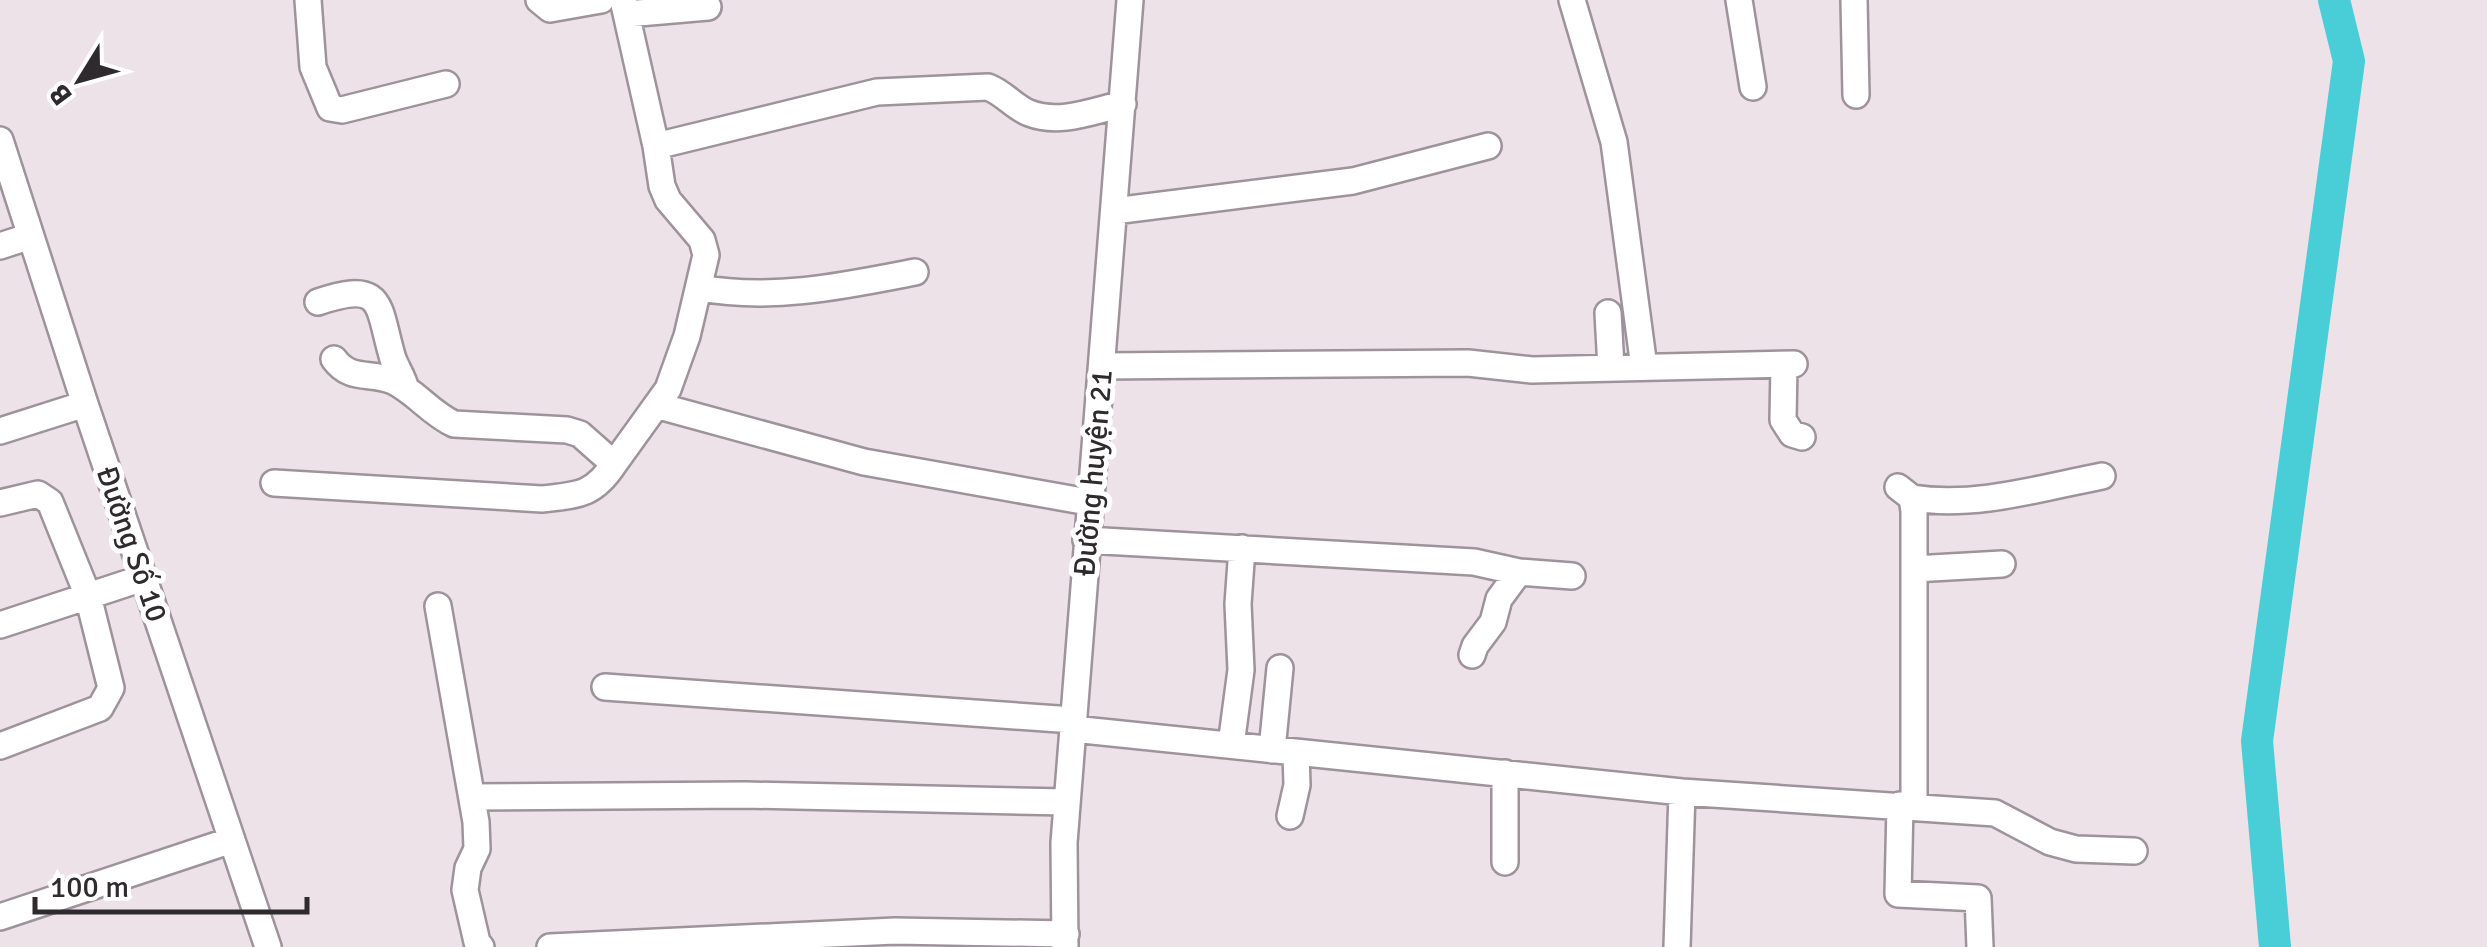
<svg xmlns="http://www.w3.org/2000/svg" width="2487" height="947" font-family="Signika,sans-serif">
<rect width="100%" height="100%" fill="#eee2e9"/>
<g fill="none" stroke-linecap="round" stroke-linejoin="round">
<path stroke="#49ced8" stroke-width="32" d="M2275 947 2257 741 2349 61 2334 0"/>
<defs>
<path id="minor" d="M308 0 313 67 330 108 342 110 446 84
M539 0 550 9 601 0
M1572 0 1614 142 1644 367
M1739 0 1753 87
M1854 0 1856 95
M627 14 708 7
M0 140 85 404 268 947
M656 146 877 92 988 87C1004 93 1014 107 1029 113 1060 125 1092 111 1123 104
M1114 211 1353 181 1488 146
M0 246 31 236
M700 288C773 301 843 286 915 272
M318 302C386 279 377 306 393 359 397 369 403 378 406 389
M1608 313 1611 368
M334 359C351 382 370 371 393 381 416 392 430 413 454 424L567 430 580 434 614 464 668 389 687 336 706 255 702 240 668 200 662 186 656 146 623 0
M1784 365 1783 420 1792 434 1802 437
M1102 366 1468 363 1532 370 1794 364
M659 406 864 462 1088 502
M0 431 85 404
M274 483 542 499C577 495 593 496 614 464
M1898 487 1912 498 1914 511V806
M1912 498C1976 508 2040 488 2102 476
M0 503 38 494 50 502 88 596 111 688 100 708 0 746
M1086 540 1474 562 1519 572 1572 576
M1914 569 2002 564
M438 606 476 822 477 849 468 868 465 890 477 942 481 947
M0 625 143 578
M1472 655 1475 646 1493 622 1499 599 1519 572
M605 687 1073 720
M1073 729 1682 792 1995 813 2050 842 2076 849 2134 851
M1231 745 1241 670 1238 604 1242 548
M1272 750 1280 668
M1505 773V862
M472 797 745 795 1067 802
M1900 805 1898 894 1978 898 1980 947
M1290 816 1297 785 1296 752
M0 917 232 840
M550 947 895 931 1066 934
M1065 947 1064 843 1130 0
M1677 947 1682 792"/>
</defs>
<use href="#minor" stroke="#9e939a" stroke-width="30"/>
<use href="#minor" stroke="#fff" stroke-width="25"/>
</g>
<g text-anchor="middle" stroke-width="10" stroke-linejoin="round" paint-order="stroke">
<g font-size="30" fill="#2f2a2d" stroke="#fff">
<text transform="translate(1093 473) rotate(-85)" y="10">Đường huyện 21</text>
<text transform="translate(132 544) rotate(71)" y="10">Đường Số 10</text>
</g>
</g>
<g transform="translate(80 80) rotate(233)" stroke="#ffffff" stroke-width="8" paint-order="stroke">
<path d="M0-8L18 38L0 25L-18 38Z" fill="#2f2a2d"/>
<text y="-15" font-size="28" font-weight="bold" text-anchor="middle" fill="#2f2a2d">B</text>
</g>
<path d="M35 897v15h272v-15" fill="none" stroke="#2f2a2d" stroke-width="5"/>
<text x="50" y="897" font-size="30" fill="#2f2a2d" stroke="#ffffff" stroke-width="8" paint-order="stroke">100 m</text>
</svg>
